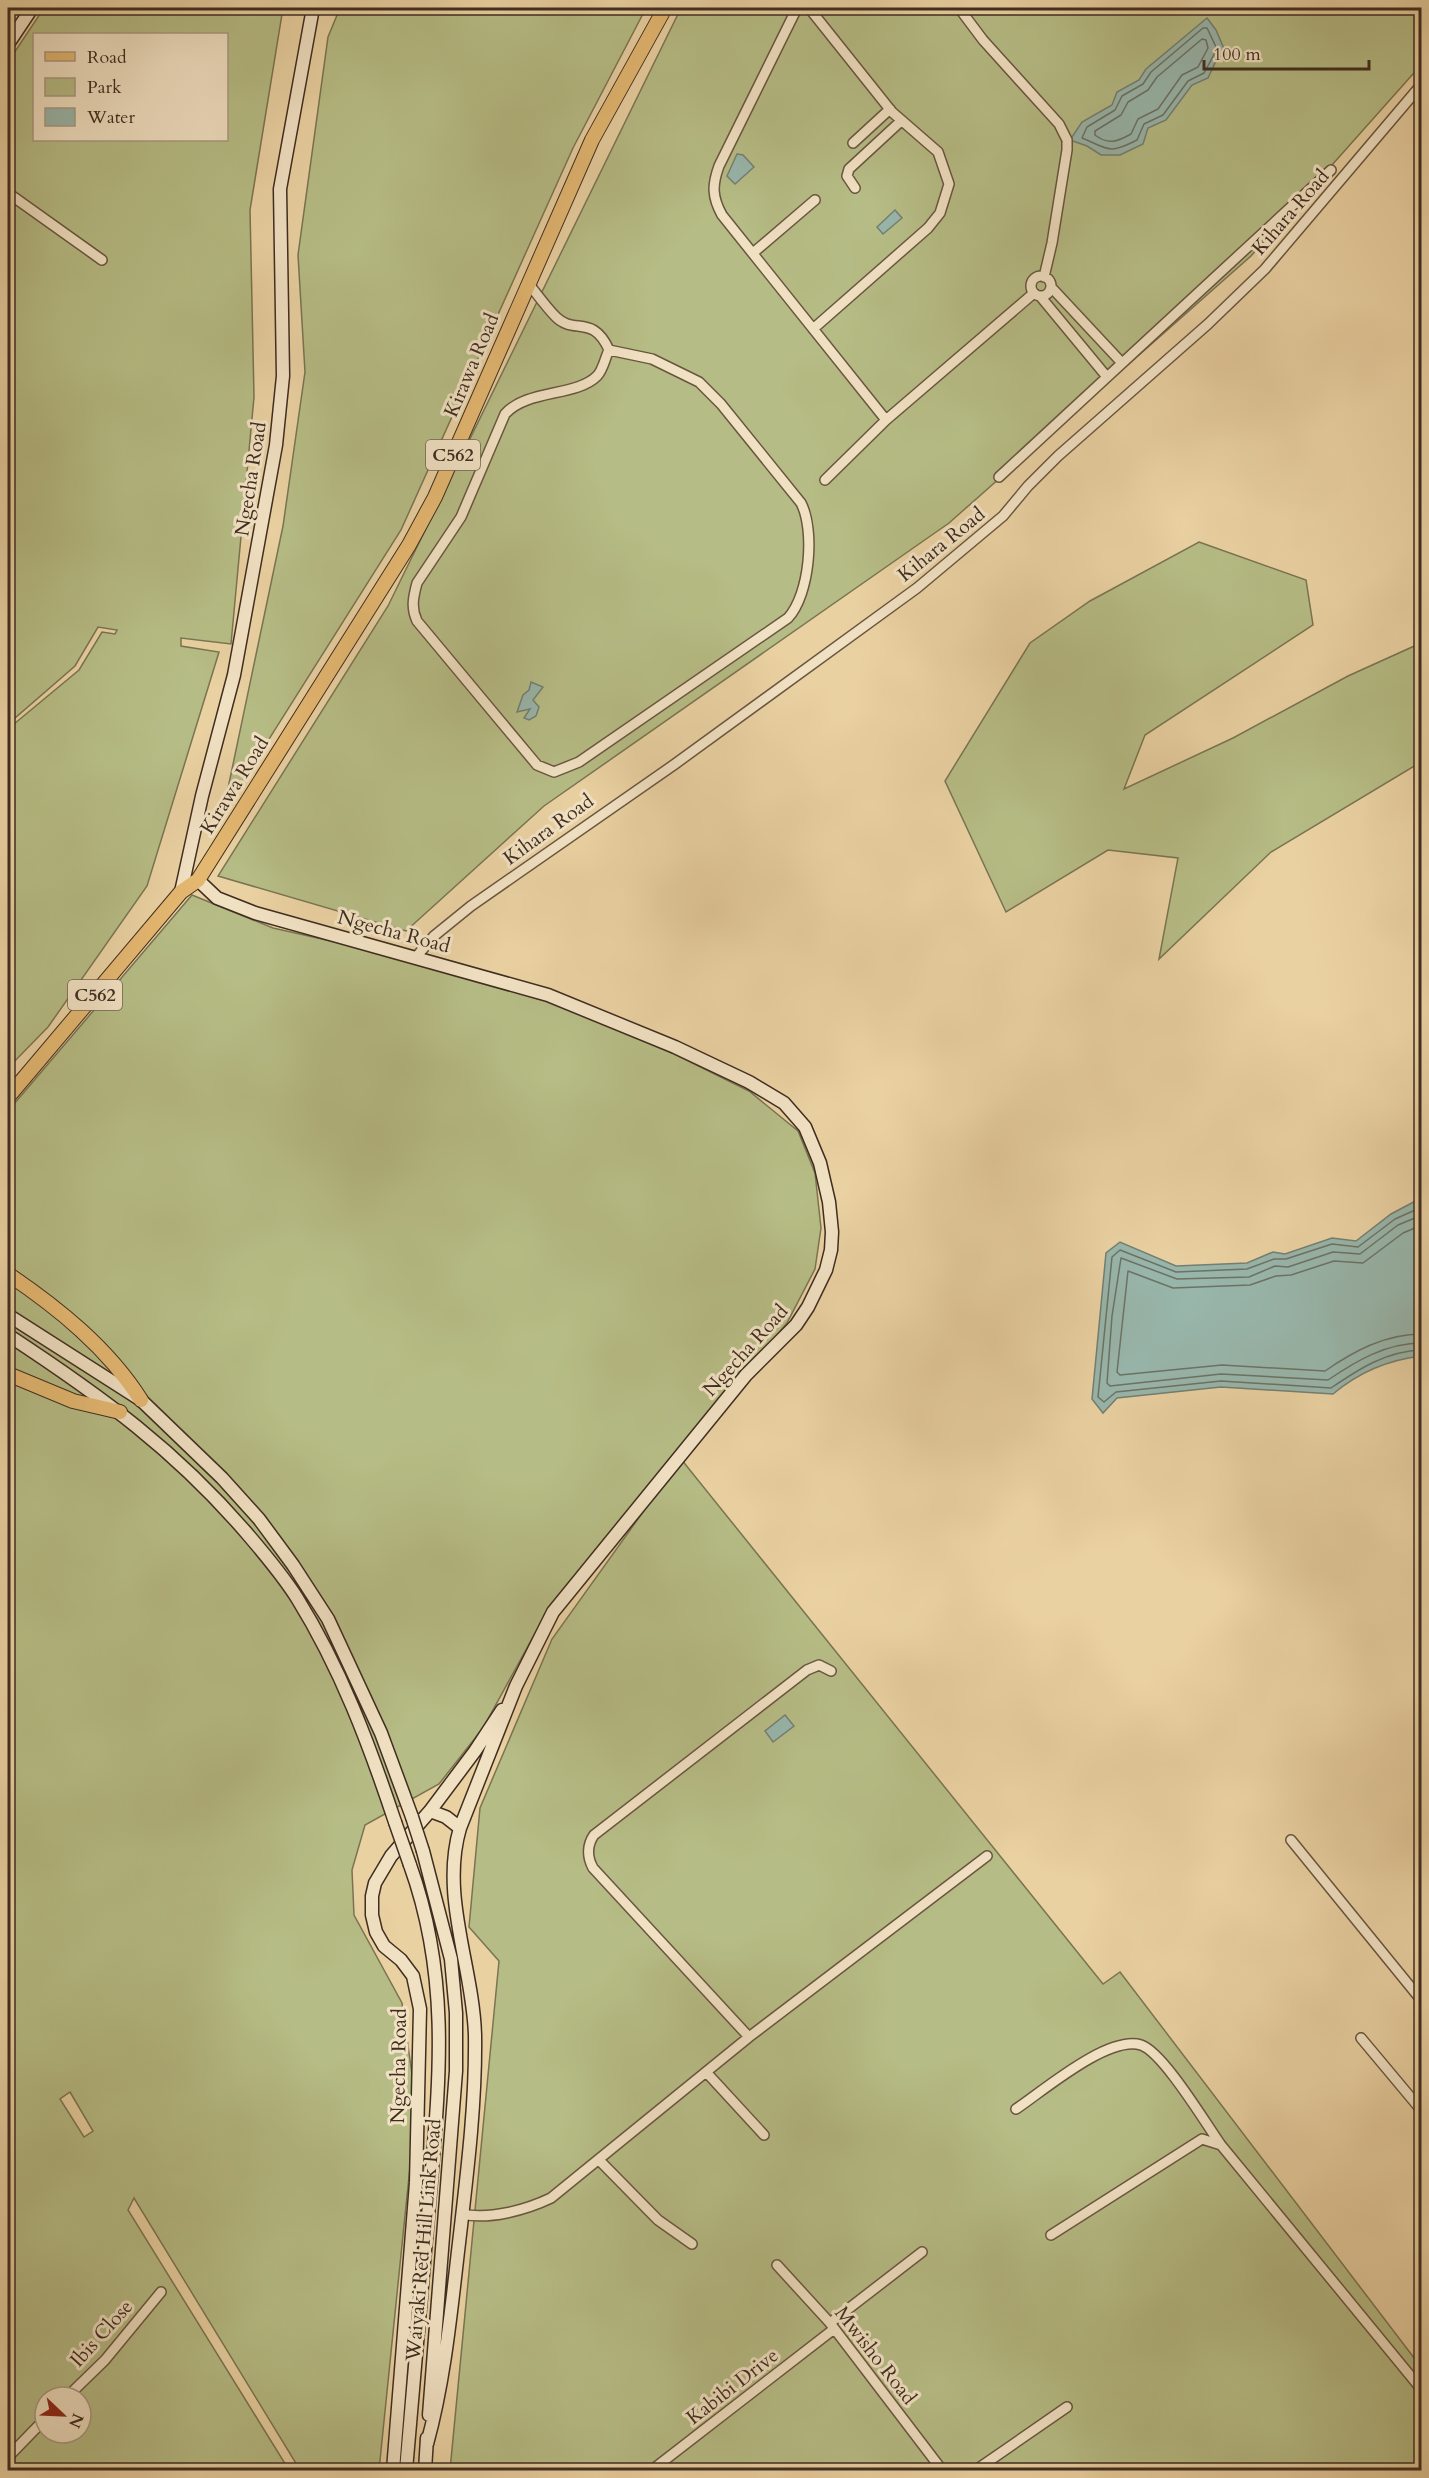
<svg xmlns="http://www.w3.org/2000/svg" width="1429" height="2478" font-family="Cardo,serif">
<rect width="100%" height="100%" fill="#ead1a2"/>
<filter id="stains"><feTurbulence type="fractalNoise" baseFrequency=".00333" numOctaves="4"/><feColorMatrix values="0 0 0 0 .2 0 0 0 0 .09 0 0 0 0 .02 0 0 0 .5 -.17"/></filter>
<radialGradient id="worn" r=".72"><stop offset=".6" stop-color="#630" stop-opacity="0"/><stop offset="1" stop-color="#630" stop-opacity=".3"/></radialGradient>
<path fill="#b6bc85" stroke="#7a7452" stroke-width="1.5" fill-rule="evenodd" d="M44 8H283L250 210 254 397 231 644 181 638V646L219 652 147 886 48 1027 8 1068V729L79 670 102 632 115 634 117 630 98 627 75 666 8 724V62ZM34 34H226V140H34Z
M340 8H646L573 148 401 530 223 812 283 526 305 372 298 255 328 37Z
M681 8H1421V65L1251 256 949 523 544 806 406 931 218 876 388 606Z
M1199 542 1306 580 1313 625 1145 735 1124 789 1233 738 1348 676 1421 643V762L1271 852 1159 959 1178 858 1108 850 1006 912 945 781 1030 643 1090 601Z
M192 895 273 928 371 950 581 1008 749 1091 798 1131 815 1173 821 1228 815 1269 787 1323 550 1606 483 1728 439 1784 365 1825 352 1870 354 1915 402 2003 412 2074V2147L379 2470H300L134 2198 128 2210 289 2470H8V1111ZM70 2092 93 2131 84 2137 60 2099ZM45 2397H81V2433H45Z
M681 1459 1103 1984 1120 1972 1421 2367V2470H450L499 1961 469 1927 480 1808 552 1639Z"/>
<path fill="#98b6ab" stroke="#747f73" stroke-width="1.5" d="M1207 18 1216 30 1225 51 1216 61 1208 78 1192 85 1166 120 1148 128 1143 144 1120 155H1101L1087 146 1070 140 1082 122 1112 105 1117 92 1139 80 1146 69Z
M737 154 743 155 754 167 735 184 727 176Z
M895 210 902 218 883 234 877 227Z
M531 682 543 687 533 700 539 707 536 716 529 720 524 718 530 709 517 712 523 695 529 690Z
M1421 1198V1356C1388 1360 1359 1372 1333 1394L1221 1387 1117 1398 1103 1413 1092 1399 1106 1253 1120 1242 1176 1266 1247 1263 1273 1252 1285 1254 1332 1238 1356 1241 1391 1214Z
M785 1715 794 1726 773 1742 765 1731Z"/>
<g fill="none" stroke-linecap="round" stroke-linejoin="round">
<path stroke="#6c7266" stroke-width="1.5" d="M1203 28H1207L1217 49 1204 73 1188 81 1163 115 1144 124 1137 140C1108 155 1109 149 1082 138L1087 127 1115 110 1122 96 1143 84 1151 72Z
M1202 39 1206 40 1208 48 1198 67 1182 75 1158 109 1138 119 1131 134C1117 142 1108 145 1095 135V131L1121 115 1128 102 1148 90 1157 77Z
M1422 1207 1395 1219 1358 1247 1332 1244 1286 1259H1274L1247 1269 1176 1272 1120 1250 1112 1257 1098 1397 1104 1402 1116 1392 1221 1381 1331 1388C1359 1369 1386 1351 1422 1350
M1422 1215 1398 1225 1360 1254 1333 1252 1288 1267 1275 1266 1249 1277 1177 1279 1121 1258 1112 1316 1107 1383 1110 1386 1221 1374 1328 1380C1356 1361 1386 1343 1422 1343
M1422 1225 1403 1233 1363 1263 1334 1261 1291 1275 1276 1276 1250 1285 1173 1288 1128 1271 1117 1372 1120 1375 1222 1365 1325 1371C1354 1351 1385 1334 1422 1334"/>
<defs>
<path id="street" d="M797 8 719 166C712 185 712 197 722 215L886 420
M809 8 892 112 938 152 949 184 940 213 928 228 813 329
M959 8 983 40 1059 124 1067 140V150L1052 243 1044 277
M853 143 890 109
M855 188 847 176 849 169 901 121
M8 193 102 260
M753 253 815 200
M1031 286a10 10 0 1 1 20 0a10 10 0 1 1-20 0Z
M528 283C537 294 546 307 556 317 574 335 593 314 609 350
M1051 287 1122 363
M1040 296 1107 377
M609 350 652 359 699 382 721 404 801 503C815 530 810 594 788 618L579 762 554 772 537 765 417 621C411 608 413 598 417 583L461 517 505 414C527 389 576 397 597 376 603 370 605 358 609 350Z
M999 477 1331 170
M825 480 886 420 1034 293
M416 957 434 936 471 906 675 764 917 588 1003 516 1028 486 1058 456 1208 324 1265 269 1422 84
M1291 1840 1422 2001
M749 2037 593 1868C587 1857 587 1845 594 1835L807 1670 819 1665 831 1671
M1361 2038 1422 2111
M707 2073 764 2135
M1016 2109C1043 2091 1108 2035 1141 2045 1163 2052 1206 2124 1221 2145
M599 2160 658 2220 692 2244
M462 2214C489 2220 526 2210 551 2198L749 2037 987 1856
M1051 2235 1202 2139 1221 2145 1422 2390
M777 2265 830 2323 942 2470
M830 2323 922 2252
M67 2397 105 2360 161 2292
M8 2457 45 2419
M652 2470 834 2329
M976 2470 1067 2407"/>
<path id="secondary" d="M8 44 32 8
M198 880 217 898 255 913 548 995 675 1047 749 1082 784 1103 805 1127 820 1163 829 1202 832 1232 831 1250 826 1270 808 1307 796 1325 746 1375 553 1612 516 1686 460 1828C440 1896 473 1966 475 2035 476 2104 467 2174 459 2243 451 2311 445 2378 427 2444
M181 892 202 796 234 675 276 445 283 376 280 189 313 8
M8 1315 141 1400 222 1478 259 1519 293 1565 328 1619 381 1733 412 1817
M8 1335C101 1396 177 1451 250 1537 267 1557 283 1576 297 1598 341 1669 369 1744 395 1822
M430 1811 446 1817 460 1828
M423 1851 451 1959 456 2013V2071L429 2415
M393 2470 416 2183 420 2009 413 1976 401 1960 384 1946 376 1932 372 1915V1896L375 1883 391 1856 430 1811 475 1751 502 1710
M406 2470C413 2386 420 2301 428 2216 438 2093 453 1984 410 1865
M425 2470 427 2438"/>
<path id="primary" d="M8 1097 181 892 198 880 409 545 435 497 592 140 665 8
M8 1274C58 1308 108 1348 141 1400
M8 1374 73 1401 120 1412"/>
</defs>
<use href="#street" stroke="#6a5640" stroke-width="12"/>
<use href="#secondary" stroke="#3f2d20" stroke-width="15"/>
<use href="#primary" stroke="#3f2d20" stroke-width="16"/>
<use href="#street" stroke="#f1e1c3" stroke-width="9"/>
<use href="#secondary" stroke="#f1e1c3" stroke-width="12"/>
<use href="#primary" stroke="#e5b871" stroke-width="14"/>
<defs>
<path id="secondary-bridge" d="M412 1817 423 1851
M395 1822 410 1865"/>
</defs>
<use href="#secondary-bridge" stroke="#3f2d20" stroke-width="15" stroke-linecap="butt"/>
<use href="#secondary-bridge" stroke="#f1e1c3" stroke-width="12"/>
</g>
<g text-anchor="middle" stroke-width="6" stroke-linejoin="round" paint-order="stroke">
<g fill="#f1e1c3" stroke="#746351" stroke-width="1.5">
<rect x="426" y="440" width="54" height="30" rx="4.5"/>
<rect x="68" y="980" width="54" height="30" rx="4.5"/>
</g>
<g font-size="18" font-weight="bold" fill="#3f2d20">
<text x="453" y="461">C562</text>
<text x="95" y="1001">C562</text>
</g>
<g font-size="20" fill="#3f2d20" stroke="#f1e1c3">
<text transform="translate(1290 212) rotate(-49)" y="7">Kihara Road</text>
<text transform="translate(471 365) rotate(-67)" y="7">Kirawa Road</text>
<text transform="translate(250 479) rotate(-81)" y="7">Ngecha Road</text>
<text transform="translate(941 544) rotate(-39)" y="7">Kihara Road</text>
<text transform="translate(234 785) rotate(-58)" y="7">Kirawa Road</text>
<text transform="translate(548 829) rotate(-36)" y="7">Kihara Road</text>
<text transform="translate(394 931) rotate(15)" y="7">Ngecha Road</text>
<text transform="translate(745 1350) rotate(-48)" y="7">Ngecha Road</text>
<text transform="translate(398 2066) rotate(-89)" y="7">Ngecha Road</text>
<text transform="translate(423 2240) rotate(-85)" y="7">Waiyaki Red Hill Link Road</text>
<text transform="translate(101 2333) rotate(-48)" y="7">Ibis Close</text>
<text transform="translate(876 2355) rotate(52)" y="7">Mwisho Road</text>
<text transform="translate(732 2386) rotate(-38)" y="7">Kabibi Drive</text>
</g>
</g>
<rect width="1429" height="2478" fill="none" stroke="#ead1a2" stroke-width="30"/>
<rect x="9" y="9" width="1411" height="2460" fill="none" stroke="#3f2d20" stroke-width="3"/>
<rect x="15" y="15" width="1399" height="2448" fill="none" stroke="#3f2d20" stroke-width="1.5"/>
<rect x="33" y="33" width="195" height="108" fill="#f1e1c3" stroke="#aa9982" stroke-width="1.5"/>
<rect x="45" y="52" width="30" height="9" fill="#e5b871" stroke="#aa9982" stroke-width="1.5"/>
<text x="87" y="63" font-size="18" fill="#3f2d20">Road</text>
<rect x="45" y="78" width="30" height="18" fill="#b6bc85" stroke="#aa9982" stroke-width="1.5"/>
<text x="87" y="93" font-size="18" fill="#3f2d20">Park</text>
<rect x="45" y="108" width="30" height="18" fill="#98b6ab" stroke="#aa9982" stroke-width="1.5"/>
<text x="87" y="123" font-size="18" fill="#3f2d20">Water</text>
<g transform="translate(63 2415) rotate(113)"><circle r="28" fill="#f1e1c3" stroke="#aa9982" stroke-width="1.5"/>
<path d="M0-4.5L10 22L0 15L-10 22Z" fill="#8f2418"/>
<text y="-9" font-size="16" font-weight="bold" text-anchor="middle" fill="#3f2d20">N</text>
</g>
<path d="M1204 60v9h165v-9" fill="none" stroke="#3f2d20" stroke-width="3"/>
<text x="1213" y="60" font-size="18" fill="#3f2d20" stroke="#f1e1c3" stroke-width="4.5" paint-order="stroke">100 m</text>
<rect width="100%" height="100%" filter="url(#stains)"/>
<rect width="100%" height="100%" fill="url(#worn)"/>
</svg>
